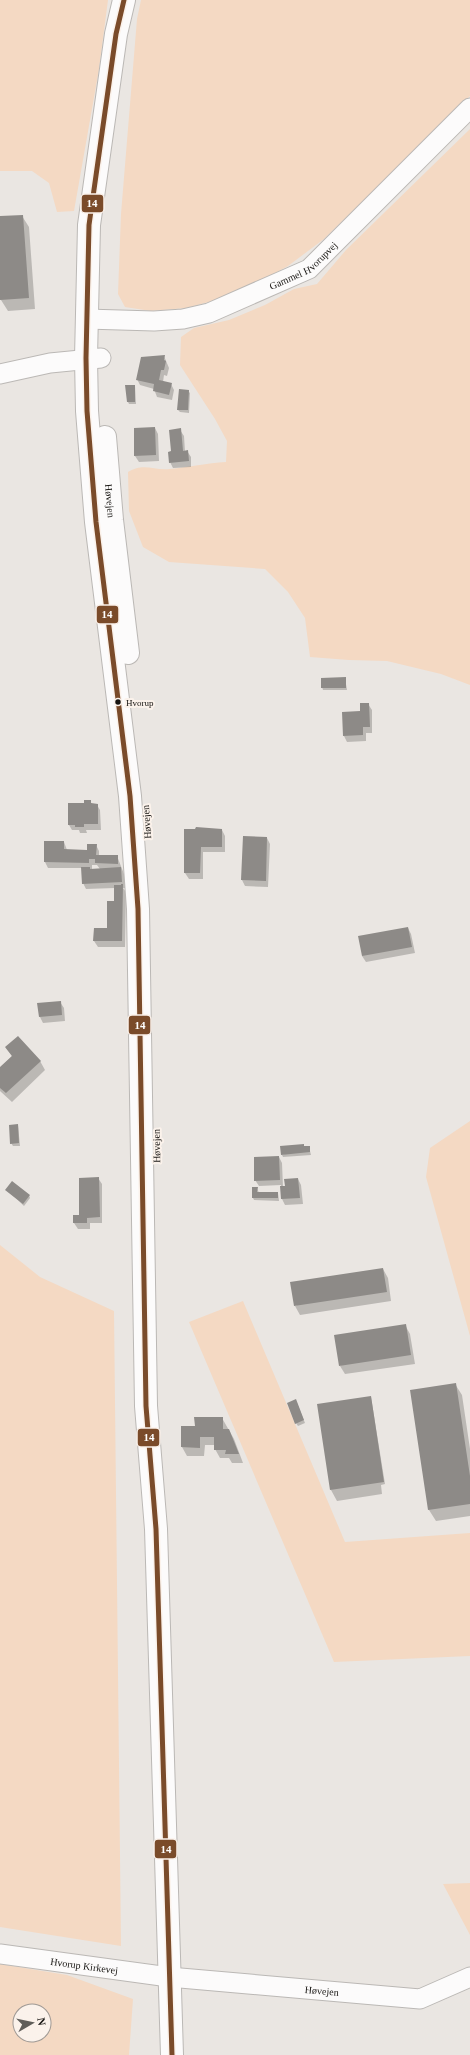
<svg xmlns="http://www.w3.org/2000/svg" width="470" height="2055" font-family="'Times New Roman',serif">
<rect width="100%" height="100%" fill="#eae6e2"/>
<path fill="#f4d9c3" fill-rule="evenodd" d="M0 0H108L99 69 74 211 57 212 49 183 32 171H0Z
M141 0H470V96L324 239 288 266 235 295 186 308 151 311 125 307 118 294 121 214 137 19Z
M470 129V685L441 674 387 661 349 660 310 657 305 618 288 592 265 569 169 562 143 547 129 511 128 472C144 462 154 471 170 469 189 467 207 463 226 462L227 441 215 419 180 365 181 337 194 328 229 320 265 305 294 289 317 284 346 250Z
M470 1121V1336L426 1177 430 1148Z
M0 1245 40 1277 114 1311 121 1946 0 1927Z
M243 1301 345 1542 470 1533V1656L334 1662 189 1322Z
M470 1883V1935L443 1884Z
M0 1964 67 1975 133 1999 129 2055H0ZM20 2011H44V2035H20Z"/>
<path fill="#0003" fill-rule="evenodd" d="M22 216 29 227 35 309 8 311 1 300 0 217Z
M164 356 169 368 167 376 164 375 163 382 171 384 174 390 172 400 157 397 154 389 140 385 137 379Z
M135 386 136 404H129L128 402Z
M188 391 190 393 189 413 180 412 178 410Z
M155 428 158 434 159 461 139 462 135 456Z
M180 430 184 436 185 452 187 451 191 457V467L173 468 170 462Z
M345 678 347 690H323L322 687Z
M368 704 372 710V733H366V741L347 742 344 736Z
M90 801 92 804 97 805 100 810 101 830H86L87 833H80L79 830H72L69 825 85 804Z
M196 830H222L225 836V852H203V879H189L185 873Z
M267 838 270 844 268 887 245 886 242 880Z
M64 842 67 850 88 851 96 845 99 851V856H117L124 874 125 888H123L126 892 125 947H98L94 941 108 929 115 902V888L86 889 83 883 82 868H48L45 862ZM92 865H97L100 869 92 870Z
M408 928 411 934 415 953 366 962 362 956Z
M60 1002 64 1008 65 1021 43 1023 40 1017 39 1004Z
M6 1048 40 1061 45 1070 12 1102 0 1091V1068L12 1056Z
M18 1125 20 1146H13L11 1143Z
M305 1147H309L311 1155 283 1157 282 1155Z
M279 1157 282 1163 283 1187 298 1179 301 1185 303 1204 285 1205 282 1199 281 1185 259 1186 255 1180Z
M98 1178 102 1184V1223H90V1229H78L74 1223V1216H81Z
M257 1188 259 1193H278L279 1201 254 1200 253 1198Z
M7 1190 29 1195 30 1198 24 1206Z
M383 1269 388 1278 391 1301 300 1315 295 1306Z
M405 1325 410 1334 415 1364 345 1374 340 1366Z
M455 1384 462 1395 470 1449V1516L436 1521 429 1510Z
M371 1397 385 1484 381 1485 382 1494 337 1501 331 1490Z
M297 1403 305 1423 298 1426 296 1423Z
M222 1418 234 1439 243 1463H232L229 1458H220L215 1449V1445H205L204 1456H187L182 1447V1427H196Z"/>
<path fill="#8d8a87" d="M23 215 29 298 0 300V216Z
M165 355 164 360 166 361 164 370H161L159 380 172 383 169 395 153 391 154 384 136 380 141 357Z
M125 385H135V402H127Z
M179 389 189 390 188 410H177Z
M155 427 156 455 134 456V428Z
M181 428 183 451 188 450 189 461 169 463 168 452 171 451 169 430Z
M346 677V688H321V678Z
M360 703H369L370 727H363V735L343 736 342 712 360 711Z
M84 800H91V803L98 804V824H84V827H75V825H68V803H84Z
M196 827 222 829V847H201L200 873H184V829H195Z
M243 836 267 837 266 881 241 880Z
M44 841H64V849L87 850V844H97L96 855H118V864L95 863V859H89V863L44 862Z
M81 867H90V869L121 867 122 882 82 884Z
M121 884H123L122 941H93L94 928H107V901H114V885H121Z
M408 927 412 947 362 956 358 936Z
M61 1001 62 1015 39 1017 37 1003Z
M18 1036 41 1061 6 1093 0 1088V1067L12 1056 5 1047Z
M18 1124 19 1143 10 1144 9 1125Z
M304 1144V1146H310V1152L281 1155 280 1146Z
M279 1156 280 1180 254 1181V1157Z
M99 1177 100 1217 87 1218V1223H73V1215H79V1178Z
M298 1178 300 1198 281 1199 280 1186H285L284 1179Z
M12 1181 30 1195 23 1204 5 1190Z
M252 1187H258L257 1192H278V1198H252Z
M383 1268 387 1292 294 1306 290 1282Z
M406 1324 411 1355 339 1366 334 1335Z
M456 1383 470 1476V1504L428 1510 410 1390Z
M371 1396 384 1482 330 1490 317 1404Z
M296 1399 304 1420 295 1424 287 1403Z
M194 1417H223V1429H229L239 1454H225L226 1450H214V1437H200V1448L181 1447V1426H195Z"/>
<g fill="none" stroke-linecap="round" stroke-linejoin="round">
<defs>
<g id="minor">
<path id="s1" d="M86 319 154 321 183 319 209 313 309 269 470 108"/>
<path d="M0 374 50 363 101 358"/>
<path id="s2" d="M0 1954 169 1977 420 1999 470 1977"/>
</g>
<g id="major">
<path d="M124 0 116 34 89 225 86 358 87 411 96 522 130 796 138 909 146 1406 156 1529 172 2055"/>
<path id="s3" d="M105 437 112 520 128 653"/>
</g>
</defs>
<use href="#minor" stroke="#bbb8b5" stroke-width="21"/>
<use href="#major" stroke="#bbb8b5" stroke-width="24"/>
<use href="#minor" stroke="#fcfbfb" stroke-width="19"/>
<use href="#major" stroke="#fcfbfb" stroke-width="22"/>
<defs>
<path id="bus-1" d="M124 0 116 34 89 225 86 358 87 411 96 522 130 796 138 909 146 1406 156 1529 172 2055"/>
</defs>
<use href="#bus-1" stroke="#fbf2eb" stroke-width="8"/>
<use href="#bus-1" stroke="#7a4b2a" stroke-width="5"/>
</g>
<circle fill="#161411" stroke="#fbf2eb" stroke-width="1.5" cx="118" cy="702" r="3.5"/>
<g text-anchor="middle" stroke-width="4" stroke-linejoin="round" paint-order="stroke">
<g font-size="9" fill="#161411" stroke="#fbf2eb" text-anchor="start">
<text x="126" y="706">Hvorup</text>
</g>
<g font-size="10" fill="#161411" stroke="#fbf2eb">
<text dy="4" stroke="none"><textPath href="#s1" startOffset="230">Gammel Hvorupvej</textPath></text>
<text dy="4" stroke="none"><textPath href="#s3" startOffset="64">Høvejen</textPath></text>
<text transform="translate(146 822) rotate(-94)" y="4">Høvejen</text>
<text transform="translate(156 1146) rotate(-91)" y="4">Høvejen</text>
<text dy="4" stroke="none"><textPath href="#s2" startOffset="85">Hvorup Kirkevej</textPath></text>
<text dy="4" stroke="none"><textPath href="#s2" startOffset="324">Høvejen</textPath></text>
</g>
</g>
<g stroke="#fbf2eb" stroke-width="1.5">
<rect x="81" y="194" width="23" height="19" rx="4" fill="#7a4b2a"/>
<rect x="96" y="605" width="23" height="19" rx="4" fill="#7a4b2a"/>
<rect x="128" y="1015" width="23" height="20" rx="4" fill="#7a4b2a"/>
<rect x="137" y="1428" width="23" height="19" rx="4" fill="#7a4b2a"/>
<rect x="154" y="1839" width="23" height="20" rx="4" fill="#7a4b2a"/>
</g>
<g font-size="11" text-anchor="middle" font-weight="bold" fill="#fff">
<text x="92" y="207">14</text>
<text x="107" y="618">14</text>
<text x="140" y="1029">14</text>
<text x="149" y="1441">14</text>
<text x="166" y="1853">14</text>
</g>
<g transform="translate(32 2023) rotate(81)"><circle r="19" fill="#fbf2eb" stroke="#9f9994"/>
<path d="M0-3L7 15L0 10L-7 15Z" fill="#605e5a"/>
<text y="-6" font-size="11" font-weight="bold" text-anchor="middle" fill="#161411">N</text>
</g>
</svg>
